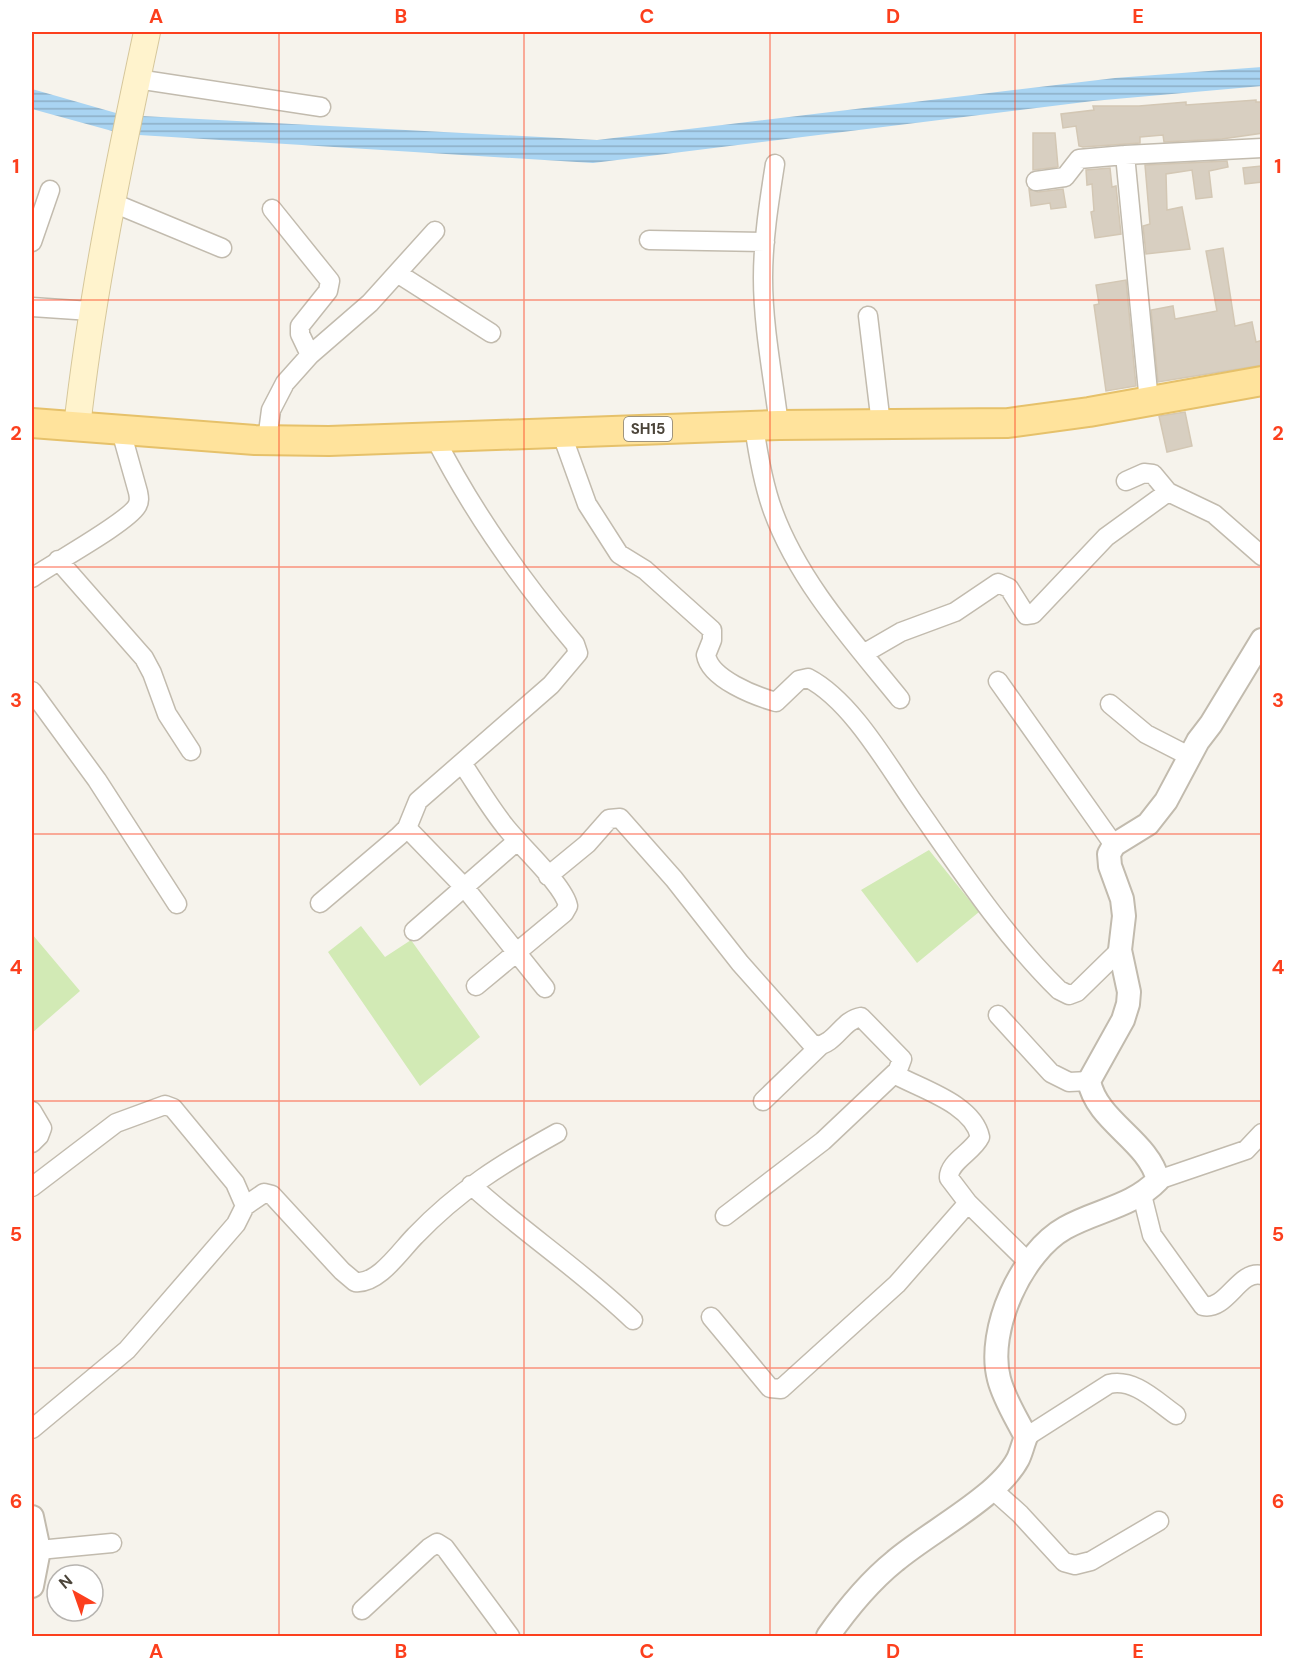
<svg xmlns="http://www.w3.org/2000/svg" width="1294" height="1668" font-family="'DM Sans',sans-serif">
<defs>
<pattern id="water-rules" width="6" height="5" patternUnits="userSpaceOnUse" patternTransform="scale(1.5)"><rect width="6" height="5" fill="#a9d4f2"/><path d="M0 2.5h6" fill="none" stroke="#8caec5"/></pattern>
</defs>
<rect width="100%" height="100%" fill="#f6f3ec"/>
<path fill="#d2eab5" d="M929 850 979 912 917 963 861 890Z
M361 926 385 957 411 940 480 1037 420 1086 328 952Z
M32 934 80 991 32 1033Z"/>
<path fill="url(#water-rules)" d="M1262 67V86L1093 101 593 163 123 134 32 109V89L123 115 597 140 1115 78Z"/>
<path fill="#d8cfc1" stroke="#d3c7b4" stroke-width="1.5" d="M1256 100V102H1263V133L1222 139 1164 142 1163 135 1140 137V143L1083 147 1079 146 1076 126 1063 128 1061 114 1094 110 1093 106H1139L1186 102V105Z
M1033 133H1055L1058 167 1033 170Z
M1227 161 1228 167 1209 171 1212 197 1196 199 1192 170 1166 174 1167 210 1182 207 1190 249 1146 254 1143 226 1150 224 1145 165Z
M1261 166 1262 182 1245 184 1243 168Z
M1110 168 1112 187 1116 186 1121 234 1095 238 1091 212 1094 211 1092 184 1087 185 1086 170Z
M1029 189 1038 192 1063 189 1066 207 1051 209 1050 203 1031 206Z
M1223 248 1235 326 1252 322 1256 342 1263 340V365L1158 382 1151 310 1173 306 1175 319 1217 311 1206 251Z
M1126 280 1136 386 1106 391 1094 305 1099 304 1096 285Z
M1185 412 1192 446 1167 452 1159 416Z"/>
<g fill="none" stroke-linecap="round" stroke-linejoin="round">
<defs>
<path id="minor" d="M137 79 321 107
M775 164C769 202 763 240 763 278 763 327 773 376 779 425
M1036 181 1065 177 1079 159 1125 155
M111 202 222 248
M272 209 330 281 328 291 300 326V334L310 355
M649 240 765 242
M32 242 50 190
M397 273 491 333
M32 307 91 311
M868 316 881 424
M1149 402 1125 155 1262 148
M754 426C758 454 763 484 773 511 799 582 853 641 900 699
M561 432 587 504 619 554 645 570 712 630V640L706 655C710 679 755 696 776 702L799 680 808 678C852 701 888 766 916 806 960 869 1004 936 1059 990L1069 995 1077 992 1120 950
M267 440 271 410 285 383 310 355 370 303 435 231
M1126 481 1144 473 1153 474 1168 492 1214 514 1262 556
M58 560 144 658 152 673 167 714 191 751
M32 578C53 563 127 523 137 506 140 501 139 497 138 492L121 431
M863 654 901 632 955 612 998 583 1009 588 1026 615 1033 614 1106 537 1168 492
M998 681 1114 845
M32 691 97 780 177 904
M1110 704 1146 734 1189 756
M462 763C476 784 489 806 504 825 519 845 564 885 568 906L564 913 476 986
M407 828 465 888 545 988
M548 876 587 844 609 819 620 818 674 879 740 963 811 1043 816 1046C836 1044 842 1020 861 1017L902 1059 896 1075C921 1089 973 1104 980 1137 973 1152 948 1162 949 1178L968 1203 1029 1263
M320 903 399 836 407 828 418 801 551 685 578 653 575 644C521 580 473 513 435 438
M414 931 517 841
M998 1015 1051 1073 1069 1082 1089 1081
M763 1101 820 1046
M32 1111 42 1128 39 1136 32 1143
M1158 1180 1246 1150 1262 1133
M471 1185C523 1232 582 1271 633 1320
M32 1187 116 1123 165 1105 173 1108 235 1183 245 1206 236 1224 127 1350 32 1429
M1142 1195 1152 1235 1203 1306C1227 1311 1239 1269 1262 1275
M245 1206 264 1193 272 1195 342 1271 355 1282C378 1285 401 1250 415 1236 459 1190 503 1163 557 1133
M725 1216 823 1141 895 1073
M711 1317 770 1388 781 1389 897 1284 968 1203
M1026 1437 1109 1384C1134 1378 1156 1401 1176 1415
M992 1489 1020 1514 1064 1562 1075 1565 1091 1561 1159 1521
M39 1550 112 1543
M362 1610 429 1548 437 1543 445 1548 510 1636"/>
<path id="tertiary" d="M32 1517 39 1550 32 1586
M828 1636C847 1609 869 1582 895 1561 929 1532 998 1497 1018 1459 1021 1453 1023 1444 1026 1437 1017 1419 1004 1399 999 1379 986 1330 1022 1252 1065 1228 1097 1210 1132 1207 1158 1180 1148 1140 1097 1122 1089 1081L1123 1020 1128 1004 1129 992 1120 950 1124 916 1122 899 1110 866 1109 854 1114 845 1148 824 1166 801 1198 741 1211 724 1262 640"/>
<path id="secondary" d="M77 427C92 293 119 163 147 32"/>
<path id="primary" d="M32 423 255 440 329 441 779 425 1008 423 1089 412 1262 381"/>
</defs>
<use href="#minor" stroke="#c2bbae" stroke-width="21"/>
<use href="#tertiary" stroke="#c2bbae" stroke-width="26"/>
<use href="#secondary" stroke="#d6c79b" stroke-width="28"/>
<use href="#primary" stroke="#e6c16a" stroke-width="32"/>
<use href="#minor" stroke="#fff" stroke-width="18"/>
<use href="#tertiary" stroke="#fff" stroke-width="22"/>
<use href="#secondary" stroke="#fff3cd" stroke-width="26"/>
<use href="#primary" stroke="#ffe39c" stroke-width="28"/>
</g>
<path fill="none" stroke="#fc3f1d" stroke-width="1.5" stroke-opacity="0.55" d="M279 32V1636M524 32V1636M770 32V1636M1015 32V1636M32 300H1262M32 567H1262M32 834H1262M32 1101H1262M32 1368H1262"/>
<g text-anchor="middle" stroke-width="6" stroke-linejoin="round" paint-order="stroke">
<rect fill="#fff" stroke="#817c74" stroke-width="1.5" x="624" y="417" width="48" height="24" rx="4.5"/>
<g font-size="15" font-weight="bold" fill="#4b4439">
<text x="648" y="434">SH15</text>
</g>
</g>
<rect width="1294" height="1668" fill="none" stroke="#ffffff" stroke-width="66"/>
<g transform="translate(75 1593) rotate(320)"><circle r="28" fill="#ffffff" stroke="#b7b4b0" stroke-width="1.5"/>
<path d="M0-4.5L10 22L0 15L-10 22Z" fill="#fc3f1d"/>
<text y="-9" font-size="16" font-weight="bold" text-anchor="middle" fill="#4b4439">N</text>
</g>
<rect x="33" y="33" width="1228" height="1602" fill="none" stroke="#fc3f1d" stroke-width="2"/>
<g font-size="20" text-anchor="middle" font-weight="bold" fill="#fc3f1d">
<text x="156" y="23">A</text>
<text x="401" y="23">B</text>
<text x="647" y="23">C</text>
<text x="893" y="23">D</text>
<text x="1138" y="23">E</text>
<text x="16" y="173">1</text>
<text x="1278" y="173">1</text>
<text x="16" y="440">2</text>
<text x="1278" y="440">2</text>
<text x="16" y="707">3</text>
<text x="1278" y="707">3</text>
<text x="16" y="974">4</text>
<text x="1278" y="974">4</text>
<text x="16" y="1241">5</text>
<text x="1278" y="1241">5</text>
<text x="16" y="1508">6</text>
<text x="1278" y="1508">6</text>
<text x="156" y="1658">A</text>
<text x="401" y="1658">B</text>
<text x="647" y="1658">C</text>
<text x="893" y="1658">D</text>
<text x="1138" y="1658">E</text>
</g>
</svg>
